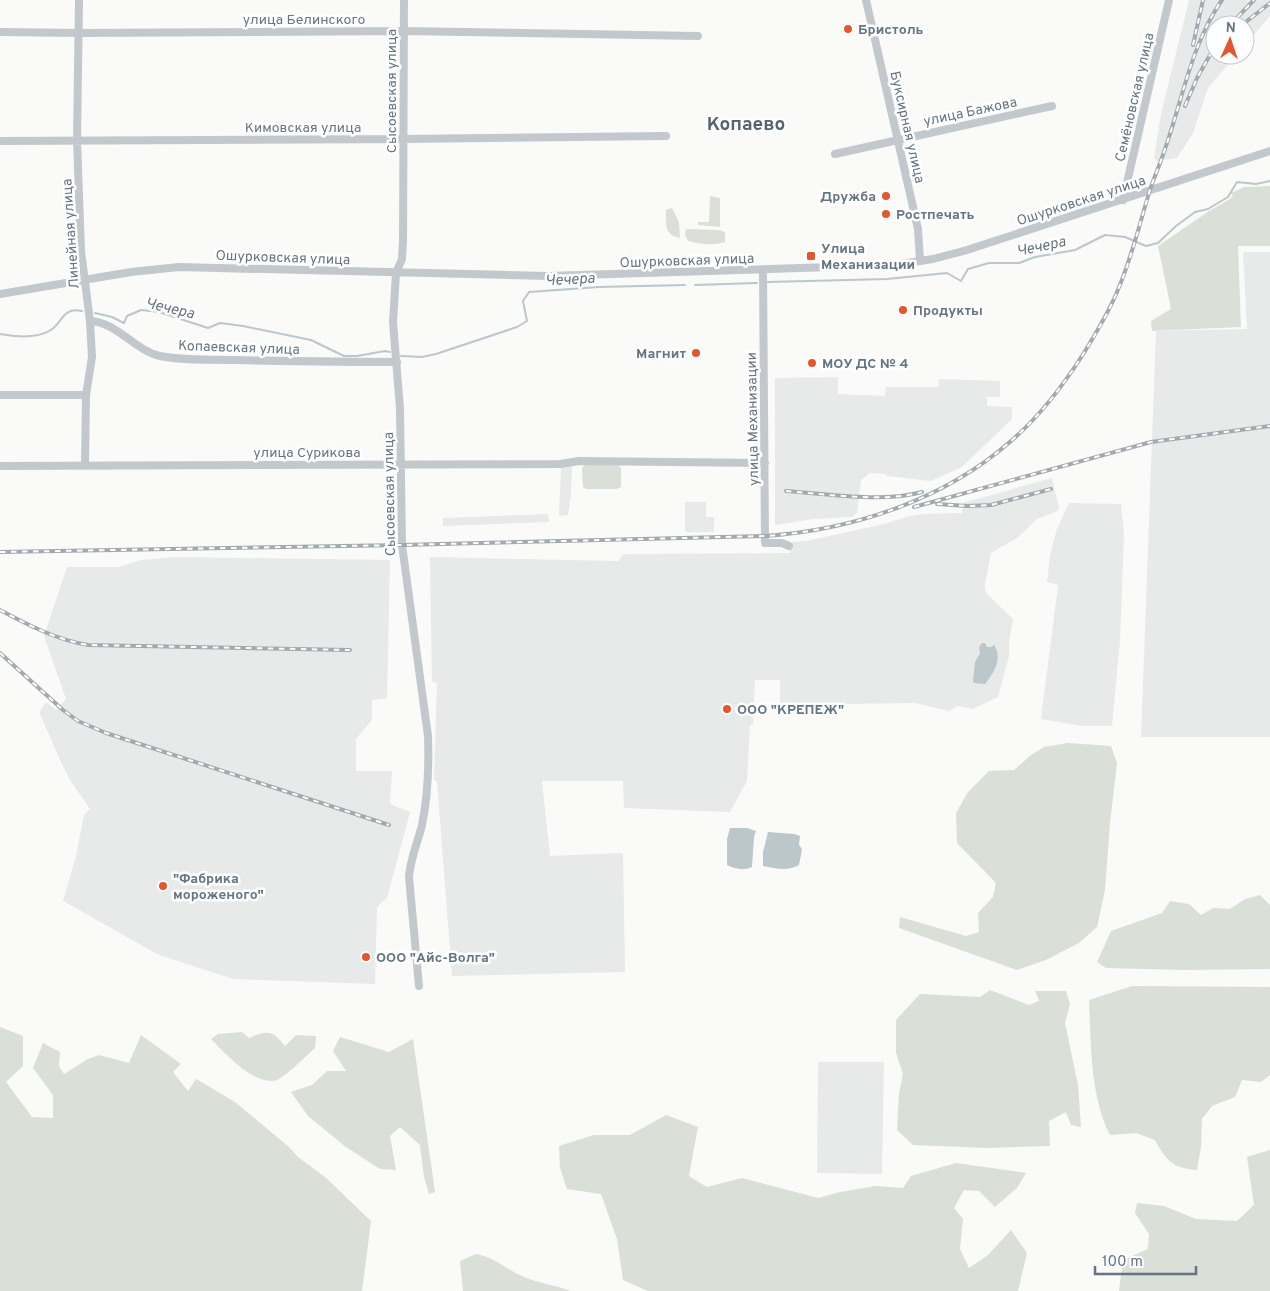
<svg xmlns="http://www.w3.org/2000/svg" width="1270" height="1291" font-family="Overpass,sans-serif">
<rect width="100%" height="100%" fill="#fafaf8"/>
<path fill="#e8e9e9" d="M1189 0H1270V16L1245 45V25H1215V55H1236L1208 88 1193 133 1177 158 1157 161 1154 158 1161 114Z
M1243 252H1270V737H1141L1156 331 1247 329Z
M838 377V394L885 396 886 387H938L939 379 1000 381V397H987V406L1012 407V419L962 467 931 481 888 476 885 474 870 473 861 480 857 513 852 517 813 519 775 525V378Z
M561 466H572L571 496 568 515 559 516Z
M1052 478 1059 508 1058 511 1037 519 1017 538 991 553 985 584V590L987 594 1013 619 1009 642V656L998 697 973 709 958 706 949 711 915 703 782 705 780 702V680H755L753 725H750L747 781 730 812 624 808 623 781H542L550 856 623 853 625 972 452 976 437 781 434 780 437 683 432 682 430 557 618 561 624 554 790 553 792 542 806 541 884 524 910 516 923 514 962 513 963 503Z
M685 502H706V517H714V532H685Z
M1069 503 1121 504 1124 534 1120 640 1112 726H1081L1041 719 1058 585 1047 582 1050 555 1057 529Z
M548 514 549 522 443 526V518Z
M175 557 390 560 387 698 372 700V720L356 739V771H392L390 804 410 812 387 898 377 907 375 984 233 979 159 955 63 901 76 856 84 815 90 809 70 780 61 762 39 712 46 702 56 710 66 699 44 636 67 567H119L141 560Z
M818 1062H884L882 1174 817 1173Z"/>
<path fill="#dadfd7" d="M1270 186V246H1238L1241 327 1152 331 1151 321 1171 309 1158 246 1209 211 1230 199 1233 196 1231 193 1244 187Z
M710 196 720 198V227L698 225V222H709Z
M672 208 679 222 680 238C664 235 666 224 666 210Z
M686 229 719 230 725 232V242C712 246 701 244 688 241L685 235Z
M585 465H617L621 468V487L617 489H586L583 487 582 468Z
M1068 743 1111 746 1117 763 1110 823 1105 890 1097 927 1079 943 1046 960 1017 970 899 928 900 917 966 936 979 932 978 913 993 897 996 883 957 843 956 813 968 792 989 771 1014 770 1031 755 1044 747Z
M1260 895 1270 905V969L1183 970 1106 968 1097 962 1111 931 1162 913 1170 901 1189 904 1201 915 1213 908 1230 909 1245 899Z
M1132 986 1270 987V1075L1261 1082 1242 1080 1235 1097 1212 1106 1202 1119 1201 1147 1197 1170C1173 1168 1166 1161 1155 1140L1136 1133 1110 1135C1090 1096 1091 1043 1089 1000Z
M990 990 1029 1005 1039 1001 1035 991H1066L1070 1004 1065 1023 1078 1085 1081 1127 1071 1125 1066 1112 1049 1121 1050 1146 987 1148 913 1145 897 1130 899 1094 903 1074 896 1053V1020L920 994 980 997Z
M0 1027 23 1036V1066L6 1082 32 1117 53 1118V1095L33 1068 43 1043 60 1052 59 1066 64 1074 88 1059 99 1055 129 1063 141 1035 181 1064 173 1072 188 1091 196 1079 235 1102 289 1147 298 1157 325 1177 371 1221 362 1291H0Z
M242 1032 249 1038C268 1030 272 1030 285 1046L296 1035 316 1036 315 1048C307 1055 285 1077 277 1080 255 1087 225 1053 211 1039L218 1034Z
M340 1037 389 1052 413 1039 435 1192 429 1194 424 1177 420 1145 400 1127 390 1136 396 1170 380 1169 346 1147 308 1116 291 1092 312 1085 327 1071H346L333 1051Z
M666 1115 698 1127 689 1176 707 1187 742 1178 818 1198 840 1192 876 1186 903 1188 911 1176 956 1163 1026 1173 1017 1188 995 1207 979 1191 964 1190 954 1208 963 1219 960 1249 969 1268 988 1255 1011 1230 1027 1253 1018 1291H648L623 1280 617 1239 601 1194 567 1189 560 1168 559 1146 594 1135H630Z
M1270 1150V1291H1119L1123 1260 1148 1249 1149 1234 1135 1213 1137 1203 1164 1206 1196 1219 1237 1221 1254 1205 1247 1157Z
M476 1254C497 1258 505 1269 522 1276 537 1283 555 1285 571 1291H463L460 1261Z"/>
<path fill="#bbc7cb" d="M982 643H985L987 647H991L994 645C1003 658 994 673 985 684L974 683 973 681 975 662 980 653 979 647Z
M730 828H747L756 831 754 837 752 867C744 871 735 869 727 865V839Z
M768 832 794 834 800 836 799 845 802 849 799 865C787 872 776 868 763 866V852Z"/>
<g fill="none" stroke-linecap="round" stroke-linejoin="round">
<path stroke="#bbc7cb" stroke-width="2" d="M768 282 887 279 947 273 961 281 968 269 989 263H1019L1035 257 1075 250 1105 235 1125 237 1146 246 1158 243 1176 226 1195 212 1208 209 1228 197 1237 182 1256 184 1270 181
M695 285 757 283
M95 313 112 317 124 323 127 316 141 310 159 312 208 328 220 323 243 326 311 340 344 356H357L385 351 390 352
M0 334C16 337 36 339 51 330 63 322 62 307 82 311
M401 356 422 357 436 354 517 327 527 321 523 301 529 292 599 287 685 285"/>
<path stroke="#c3c8cc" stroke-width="8" d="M79 0 77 140 81 251 90 321 92 357 86 395 85 466
M404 0 403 241 402 259 396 273 393 322 400 409 402 545 428 736C429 765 428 796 422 825 418 842 410 859 409 877L419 986
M866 0 918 229 920 261
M0 32 79 33 403 31 698 36
M0 141 403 139 666 136
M835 154 1052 106
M1123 200 1169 0
M763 270 765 543H782L789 546
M0 294 131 272 179 267 548 276 894 265 933 259 967 250 1270 151
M90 321C117 322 134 350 160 356 184 361 209 359 233 360 288 361 342 362 397 362
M0 395H86
M0 466 560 464 579 461 765 463"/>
<defs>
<path id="rail" d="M1230 25 1254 0
M1242 25 1270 3
M1193 45 1203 0
M1185 106 1197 78 1215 46
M786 491C827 494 883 503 922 492
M937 504 967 506 991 505 1051 489
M914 507 1151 442 1270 426
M0 552 402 545 765 536C853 530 944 500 1011 441 1039 417 1062 387 1082 356 1095 335 1108 314 1117 292 1131 260 1139 226 1149 193 1154 177 1161 162 1166 146 1183 97 1192 43 1222 0
M0 610C28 625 57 640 88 645L350 650
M0 653 63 710 78 721 106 733 389 825"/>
</defs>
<use href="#rail" stroke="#a2aab0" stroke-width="4"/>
<use href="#rail" stroke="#fff" stroke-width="2" stroke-dasharray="5.5" stroke-linecap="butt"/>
</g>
<g fill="#e4572e" stroke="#fff" stroke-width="2">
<circle cx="848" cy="29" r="5"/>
<circle cx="886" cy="196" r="5"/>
<circle cx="886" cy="214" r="5"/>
<rect x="806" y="251" width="10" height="10" rx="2.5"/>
<circle cx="903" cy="310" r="5"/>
<circle cx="696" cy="353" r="5"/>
<circle cx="812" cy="363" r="5"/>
<circle cx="727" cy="709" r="5"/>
<circle cx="163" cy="886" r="5"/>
<circle cx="366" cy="957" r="5"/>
</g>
<g text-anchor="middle" stroke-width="5" stroke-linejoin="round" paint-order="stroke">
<g font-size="14" fill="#657683" stroke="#fff">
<text x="304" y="24">улица Белинского</text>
<text transform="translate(391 91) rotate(-90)" y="5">Сысоевская улица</text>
<text transform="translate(1134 97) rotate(-77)" y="5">Семёновская улица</text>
<text transform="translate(970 111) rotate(-12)" y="5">улица Бажова</text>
<text x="303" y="132">Кимовская улица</text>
<text transform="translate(908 127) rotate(77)" y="5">Буксирная улица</text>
<text transform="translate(1081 200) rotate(-18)" y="5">Ошурковская улица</text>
<text transform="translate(70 234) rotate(-94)" y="5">Линейная улица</text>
<text transform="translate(283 257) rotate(2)" y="5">Ошурковская улица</text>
<text transform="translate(687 260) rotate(-2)" y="5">Ошурковская улица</text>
<text transform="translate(239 347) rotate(2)" y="5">Копаевская улица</text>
<text transform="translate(752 419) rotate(-91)" y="5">улица Механизации</text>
<text x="307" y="457">улица Сурикова</text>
<text transform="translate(389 494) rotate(-91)" y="5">Сысоевская улица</text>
</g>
<g font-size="14" font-weight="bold" fill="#657683" stroke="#fff" text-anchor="start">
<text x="858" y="34">Бристоль</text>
<text x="876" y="201" text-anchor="end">Дружба</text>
<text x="896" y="219">Ростпечать</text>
<text x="821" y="253">Улица<tspan x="821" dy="16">Механизации</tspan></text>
<text x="913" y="315">Продукты</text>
<text x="686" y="358" text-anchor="end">Магнит</text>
<text x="822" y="368">МОУ ДС № 4</text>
<text x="737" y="714">ООО "КРЕПЕЖ"</text>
<text x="173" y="883">"Фабрика<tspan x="173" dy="16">мороженого"</tspan></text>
<text x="376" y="962">ООО "Айс-Волга"</text>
</g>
<g font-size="15" font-style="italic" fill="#60757c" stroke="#fff">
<text transform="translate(1041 246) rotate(-12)" y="5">Чечера</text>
<text transform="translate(570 279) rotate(-3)" y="5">Чечера</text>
<text transform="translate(170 308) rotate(13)" y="5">Чечера</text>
</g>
<g font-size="19" font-weight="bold" fill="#57646e" stroke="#fff">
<text x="746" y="130">Копаево</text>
</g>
</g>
<g transform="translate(1230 40) rotate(3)"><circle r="24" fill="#ffffff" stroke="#c1c8cd"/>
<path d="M0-4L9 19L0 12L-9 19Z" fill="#e4572e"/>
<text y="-8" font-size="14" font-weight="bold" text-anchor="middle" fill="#657683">N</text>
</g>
<path d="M1095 1266v8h101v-8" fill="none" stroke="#657683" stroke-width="2.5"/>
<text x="1102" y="1266" font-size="15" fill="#657683" stroke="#ffffff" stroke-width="4" paint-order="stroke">100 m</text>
</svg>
